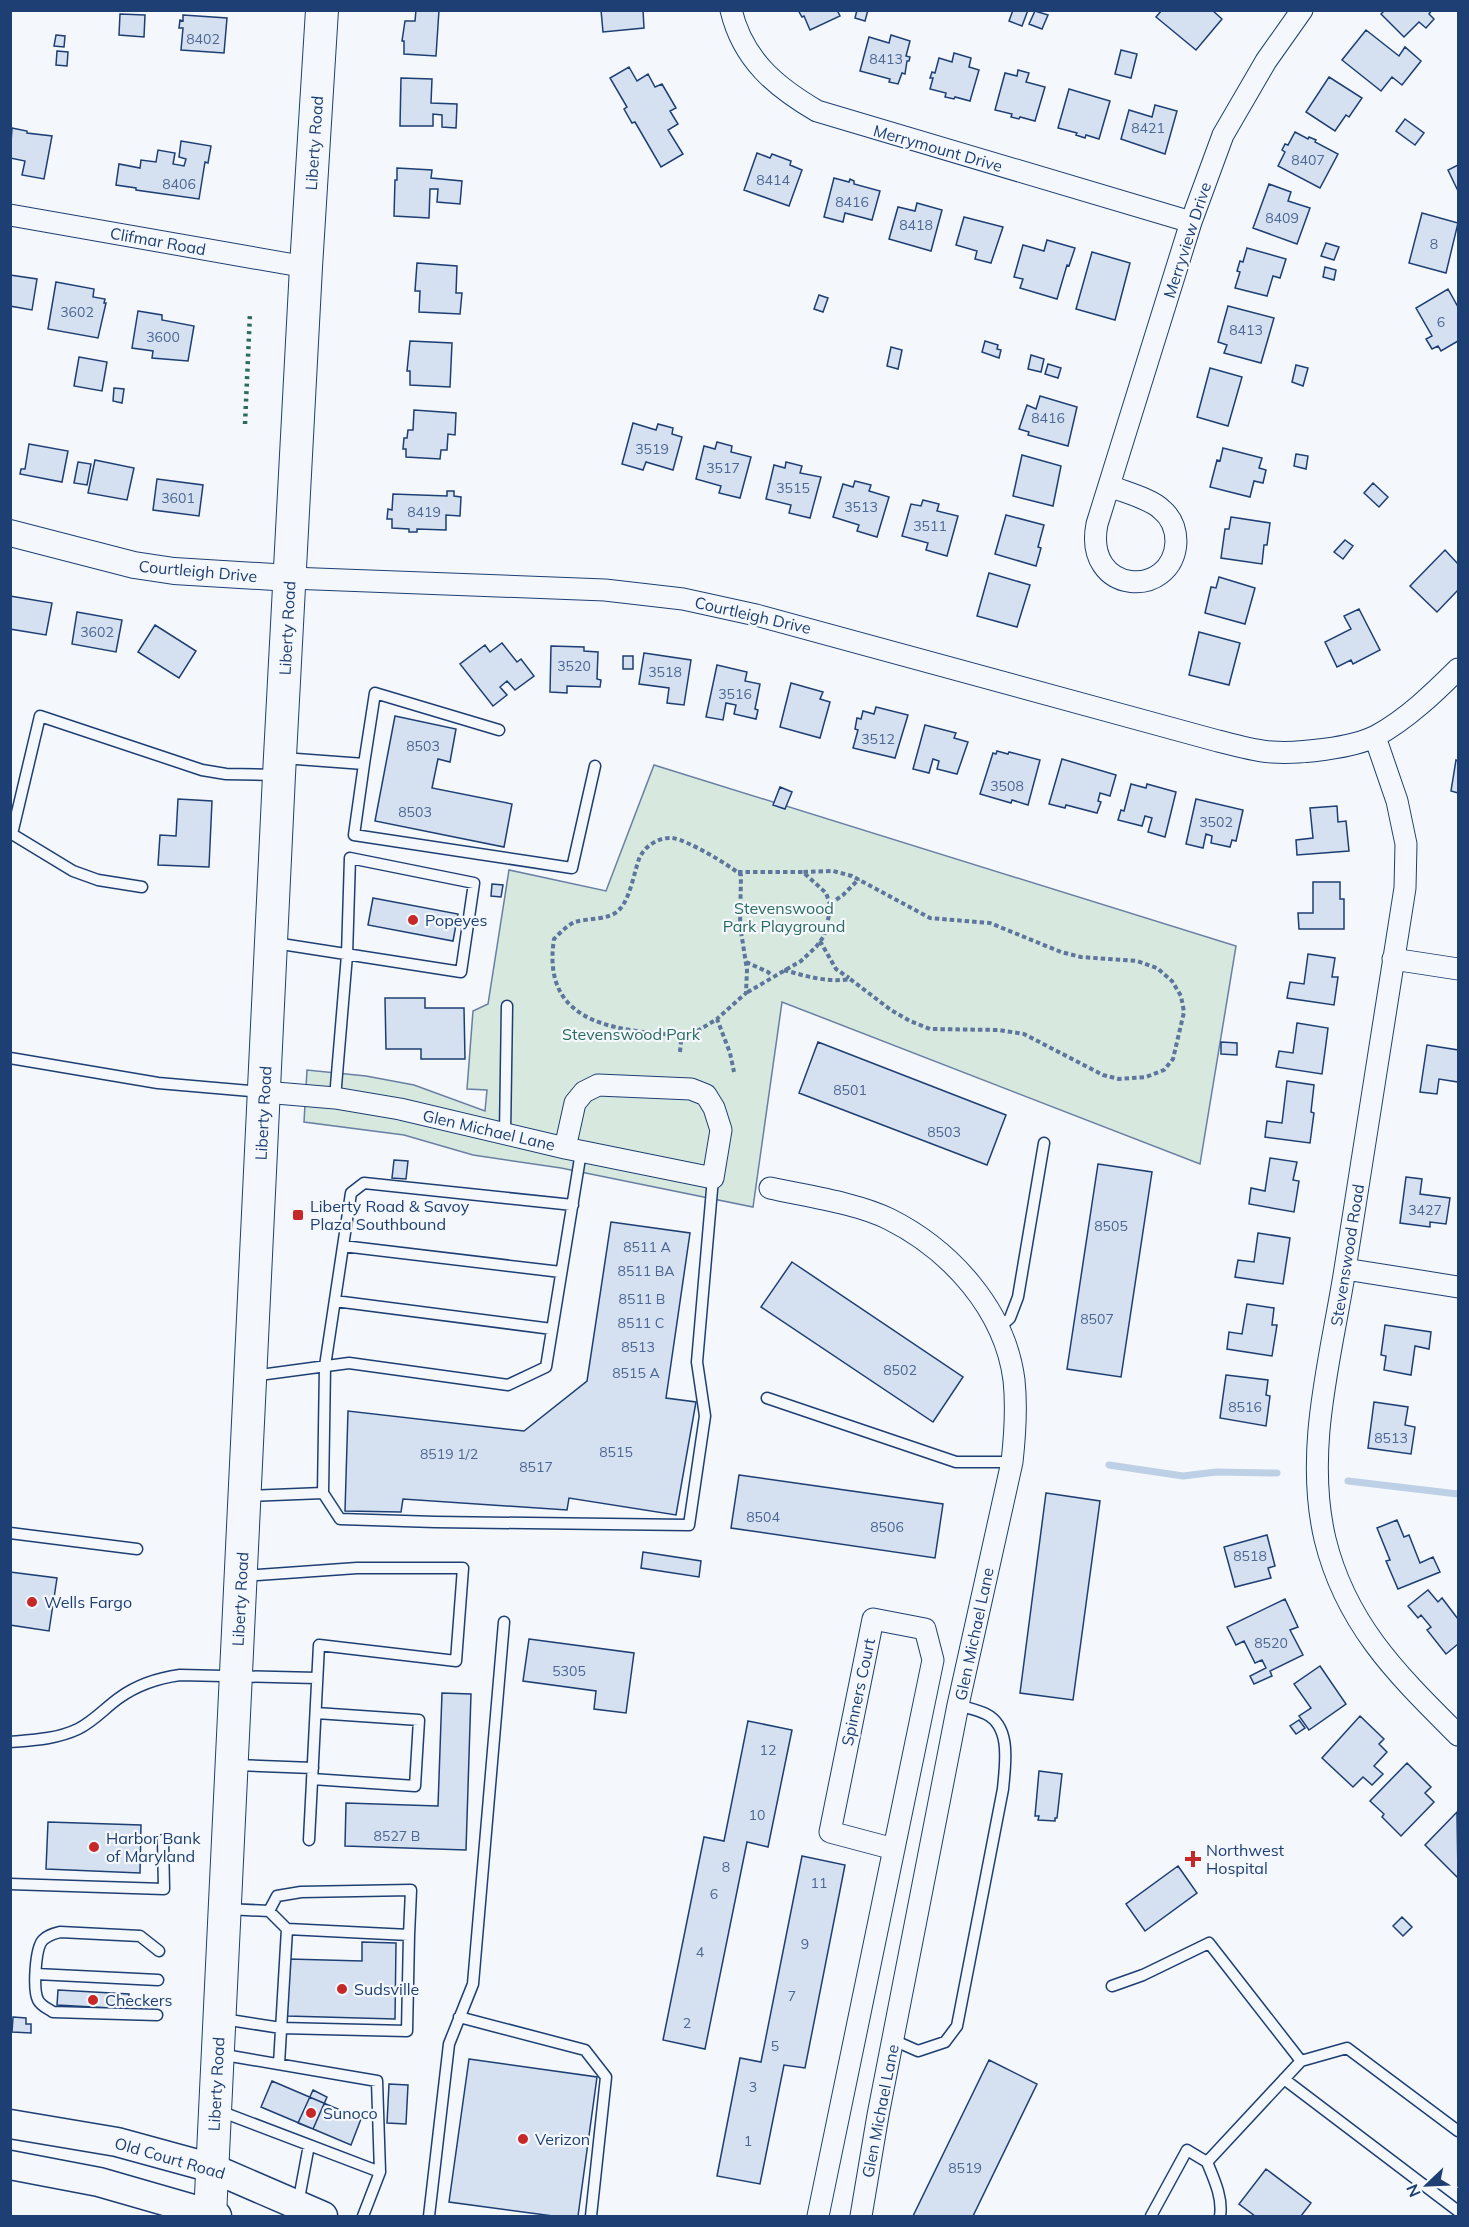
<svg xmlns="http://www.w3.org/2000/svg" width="1469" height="2227" font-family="Mulish,sans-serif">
<rect width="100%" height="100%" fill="#f4f7fb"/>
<path fill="#d7e8df" stroke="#687fa3" stroke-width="1.5" d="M654 765 1236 946 1200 1164 782 1002 753 1207 561 1168 473 1155 404 1135 304 1122 307 1070 366 1076 414 1085 485 1111 487 1090 467 1089 473 1011 488 1004 509 870 606 891Z"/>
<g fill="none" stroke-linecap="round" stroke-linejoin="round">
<path stroke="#bed0e5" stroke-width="7" d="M1109 1465 1183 1476 1216 1472 1277 1473
M1348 1481 1458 1494"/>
</g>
<path fill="#d5e0f0" stroke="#1d3f73" stroke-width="1.5" d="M416 10H439L436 56 404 54V41H402L405 21H415Z
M601 10H643L644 28 603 32Z
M798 10H837L840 16 810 30 804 16 802 17Z
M857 10H868L865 21 855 18Z
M1013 10H1028L1022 26 1009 21Z
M1162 10H1212L1222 19 1196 50 1156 17Z
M1385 10H1432L1429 14 1434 19 1426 28 1419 22 1404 37 1381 14Z
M1035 11 1048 15 1042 29 1029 24Z
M120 14 145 15 144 37 119 35Z
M183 15 227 18 224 53 181 50 183 28H179L180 20 183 21Z
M1366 30 1399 56 1405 47 1421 61 1402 85 1392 77 1381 91 1342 60Z
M56 35 65 36 64 47 54 46Z
M891 35 910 41 906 56 910 57 909 61H907L905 74 902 73 898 84 889 82 890 79 860 71 869 37 889 43Z
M1121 50 1137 54 1131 78 1115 74Z
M57 51 68 52 67 66 56 65Z
M954 53 971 58 969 67 979 70 970 101 955 97 954 99 945 97 946 93 930 89 933 78H930L932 72 935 73 939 58 952 62Z
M629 67 637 81 648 74 655 87 662 84 676 108 670 111 678 124 668 130 683 154 661 167 635 122 632 123 624 109 627 107 610 78Z
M1018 70 1029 73 1026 82 1045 87 1035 121 1020 117 1019 119 1011 117 1012 114 995 110 1005 73 1017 76Z
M1329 77 1362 98 1349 117 1346 115 1335 131 1306 112Z
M401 78 432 79 431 103 457 104 456 128 442 127V115L433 114V126H400Z
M1069 89 1110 101 1099 139 1086 135 1085 138 1076 135 1077 133 1058 128Z
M1155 105 1177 111 1165 154 1121 139 1129 110 1152 117Z
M1405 119 1424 133 1415 145 1396 131Z
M12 128 27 131V133L52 136 44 179 22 175 25 161 10 158Z
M1295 132 1308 139 1309 137 1316 140 1315 142 1338 154 1320 188 1278 166 1285 152 1282 150 1285 144 1288 145Z
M181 141 211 146 208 163 205 162 199 199 136 190V188L116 185 119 164 140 168 141 160 156 162 158 150 175 153 173 164 184 166 186 159 179 157Z
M757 153 770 158 772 154 791 161 790 165 802 170 789 206 744 190Z
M1458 165V191L1448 170Z
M397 168 432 170 431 178 462 181 460 204 437 202 438 189H430L429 218 394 216 395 180H397Z
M834 178 849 182 850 179 854 181V184L880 191 872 220 845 213 843 222 824 217Z
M1269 184 1291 192 1288 201 1310 208 1297 244 1253 228Z
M917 203 942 210 931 251 889 239 898 207 915 211Z
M1422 213 1458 223 1446 273 1409 263Z
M964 217 1003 227 991 263 975 259 977 251 956 245Z
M1047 240 1075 248 1069 266 1067 265 1057 299 1020 288 1023 279 1014 277 1023 245 1044 251Z
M1326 243 1339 247 1334 260 1321 256Z
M1247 248 1286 259 1280 278 1273 276 1267 296 1235 288 1240 272 1237 271 1240 261 1243 262Z
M1092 252 1130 263 1115 320 1076 309Z
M417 263 457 266 456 293H462L460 314 419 312 420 291H415Z
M1325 267 1336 270 1334 280 1323 277Z
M10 275 37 279 32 310 10 306Z
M56 282 94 289 93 297 105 299 104 303H106L98 338 48 329Z
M1448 289 1458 307V341L1441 351 1438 346 1432 349 1426 339 1432 336 1416 308Z
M819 295 828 298 823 312 814 309Z
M1228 306 1274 318 1261 363 1224 353 1227 345 1218 342Z
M138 311 162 315V320L194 326 188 361 152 358 153 351 132 348Z
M410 341 452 343 450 387 410 385V371H407Z
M985 341 998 345 997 349 1001 350 999 358 982 352Z
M891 347 902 350 898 369 887 366Z
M1031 355 1044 359 1041 372 1028 369Z
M79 357 107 362 102 391 74 386Z
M1048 364 1061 368 1058 378 1045 374Z
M1296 365 1308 368 1303 386 1292 382Z
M1210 368 1242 377 1228 426 1197 417Z
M114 388 124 389 122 403 113 401Z
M1040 396 1077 407 1068 446 1028 435 1029 432 1019 429 1027 405 1036 409Z
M414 410 456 413 455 435 448 434 447 450H441L440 459 406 457V449H403L404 438H407L408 430H413Z
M633 423 656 430 658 424 673 428 672 434 682 437 673 470 646 462 643 470 622 464Z
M717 442 732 446 731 452 751 457 740 498 719 493 721 486 696 479 704 446 715 449Z
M29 444 68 451 62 482 20 474 21 469H25Z
M1223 448 1262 458 1259 468 1266 470 1263 483 1254 481 1250 497 1210 487 1217 460 1220 461Z
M1296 454 1308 456 1306 469 1294 466Z
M1022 455 1061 466 1053 506 1013 496Z
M95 460 134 468 127 500 88 493Z
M78 462 91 464 87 485 74 483Z
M786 462 802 466 800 473 821 477 810 518 789 513 791 505 766 499 774 465 785 468Z
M157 479 203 485 199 516 153 510Z
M855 481 871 485 869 491 889 497 877 537 857 531 859 525 833 517 843 484 853 487Z
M1373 483 1388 497 1379 507 1364 493Z
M447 491H454V496L461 497 460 516 446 515V530L417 529V532H409V529L392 528V519H387L388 509 392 510 393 494 447 496Z
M923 500 939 504 937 511 958 516 947 556 926 550 928 543 902 536 911 504 921 506Z
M1006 515 1044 525 1038 547 1041 548 1036 566 995 554Z
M1231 517 1270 523 1267 545H1264L1262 564 1221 558 1225 529H1229Z
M1345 540 1353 546 1343 559 1334 552Z
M1445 550 1458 564V590L1437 612 1410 586Z
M989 573 1030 585 1017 627 977 616Z
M1219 577 1255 588 1245 624 1205 613 1211 587 1216 588Z
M10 596 52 603 46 635 10 629Z
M1359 609 1380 650 1353 664 1351 660 1337 667 1325 642 1351 629 1344 616Z
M77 612 122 620 116 652 72 644Z
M155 625 196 651 179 678 138 652Z
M1199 632 1240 643 1229 685 1189 675Z
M502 643 517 662 521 659 534 676 515 690 507 681 500 687 507 695 493 706 460 664 485 645 490 652Z
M551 646 584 647V651L598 652 597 679 601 680 600 687 567 686V693L550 692Z
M644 653 691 660 684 705 667 703 669 688 639 684Z
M623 656H633V669H623Z
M717 665 747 672 745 681 760 684 755 709 758 710 756 719 734 714 736 705 726 703 723 720 706 717Z
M791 683 823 692 820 699 830 702 820 738 780 727Z
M876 707 908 715 895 758 853 748 858 730 855 729 857 718 861 719 863 711 874 714Z
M395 716 456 729 450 762 438 759 432 788 512 804 504 847 375 821Z
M925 725 956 733 954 738 968 742 957 774 937 769 939 761 933 759 929 773 913 769Z
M997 751 1008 754 1009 752 1040 760 1028 805 1012 800 1011 803 980 794 993 753 996 754Z
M1062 759 1116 775 1110 796 1100 793 1098 801 1101 802 1097 813 1066 805 1065 808 1049 804Z
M1456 760 1458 761V793L1451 791Z
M1131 784 1146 788 1147 784 1176 792 1165 837 1148 832 1152 818 1145 816 1142 826 1118 820 1121 810 1124 811Z
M780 787 792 792 785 809 773 805Z
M178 799 212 801 209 867 158 865 160 835 176 836Z
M1196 799 1243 810 1236 841 1232 840 1230 847 1211 843 1212 836 1206 834 1203 848 1186 844Z
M1337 806 1338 822 1346 821 1349 851 1297 855 1296 840 1313 838 1310 808Z
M1313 882H1340V899H1344V929H1299L1298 913H1313Z
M492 884 503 885 501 897 491 896Z
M373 898 458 914 453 941 368 925Z
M1308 954 1335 958 1332 977H1338L1334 1005 1287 998 1290 982 1304 984Z
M385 998H425V1008H464L465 1059H421V1049H386Z
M1297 1023 1328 1028 1322 1074 1276 1067 1279 1051 1293 1053Z
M818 1042 1006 1115 987 1165 799 1093Z
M1221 1042 1237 1043V1055L1221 1054Z
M1427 1045 1458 1050V1082L1439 1079 1437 1094 1420 1092Z
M1287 1081 1314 1085 1311 1112 1314 1113 1310 1143 1265 1137 1267 1121 1282 1123Z
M1270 1158 1297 1162 1293 1180 1299 1181 1294 1212 1249 1204 1251 1188 1265 1191Z
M394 1160 408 1161 406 1179 392 1178Z
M1098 1164 1152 1172 1121 1377 1067 1369Z
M1406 1177 1422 1179 1420 1194 1450 1198 1446 1224 1430 1222V1227L1400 1223Z
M611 1222 690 1233 666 1398 696 1402 676 1515 569 1498 567 1510 403 1499 401 1512 345 1511 348 1411 524 1431 587 1381Z
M1258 1233 1290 1238 1283 1284 1235 1277 1238 1260 1254 1262Z
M792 1262 963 1377 933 1422 761 1307Z
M1247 1304 1274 1308 1272 1325H1277L1272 1356 1227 1349 1229 1332 1242 1334Z
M1385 1325 1431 1332 1429 1349 1415 1346 1411 1375 1384 1370 1386 1356 1381 1355Z
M1226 1375 1268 1380 1266 1395 1270 1396 1266 1426 1220 1418Z
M1374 1402 1408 1407 1405 1425 1415 1427 1411 1454 1368 1448Z
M739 1475 943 1504 935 1558 731 1528Z
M1046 1493 1100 1501 1073 1700 1020 1693Z
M1397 1520 1404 1537 1409 1535 1420 1563 1433 1557 1440 1572 1398 1589 1386 1561 1390 1560 1377 1528Z
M1267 1535 1275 1566 1268 1568 1271 1578 1235 1587 1224 1547Z
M643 1552 701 1561 699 1577 641 1568Z
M10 1572 57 1578 49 1631 10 1625Z
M1428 1590 1438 1602 1442 1598 1458 1619V1644L1446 1654 1427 1630 1431 1627 1421 1615 1418 1618 1408 1606Z
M1285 1599 1298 1627 1290 1630 1303 1655 1270 1671 1272 1676 1254 1684 1250 1676 1266 1668 1262 1660 1255 1663 1244 1641 1236 1645 1227 1627Z
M529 1639 634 1653 626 1713 594 1709 596 1691 523 1681Z
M1320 1666 1346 1704 1309 1730 1299 1716 1311 1708 1294 1684Z
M442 1693 471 1694 466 1850 345 1846 346 1803 438 1806Z
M1360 1716 1384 1739 1379 1744 1387 1752 1374 1766 1383 1774 1372 1785 1363 1777 1353 1787 1322 1758Z
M1299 1720 1305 1728 1296 1734 1290 1726Z
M748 1721 792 1730 768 1847 747 1842 705 2049 663 2040 704 1837 724 1841Z
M1407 1763 1431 1787 1425 1793 1434 1802 1401 1836 1382 1817 1384 1814 1370 1801Z
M1039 1771 1062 1774 1057 1818H1055V1821L1038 1820 1039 1816H1035Z
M1457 1812 1458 1875 1457 1877 1425 1845Z
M48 1822 141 1825 140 1873 46 1869Z
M802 1856 845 1865 805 2068 784 2065 760 2184 717 2176 740 2058 761 2062Z
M1178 1866 1197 1893 1145 1931 1126 1904Z
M1402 1917 1412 1927 1403 1936 1393 1926Z
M362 1942 396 1943 395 2019 287 2016 289 1959 362 1961Z
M58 1990 129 1994 128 2009 57 2005Z
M13 2017 26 2018V2024H31V2033L12 2032Z
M469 2059 597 2077 578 2216H553L449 2202Z
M989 2060 1037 2084 973 2216H913Z
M272 2081 361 2119 351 2145 261 2107Z
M389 2084 408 2085 406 2124 387 2123Z
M313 2090 327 2097 313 2129 298 2123Z
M1266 2169 1311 2203 1301 2216H1255L1239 2204Z"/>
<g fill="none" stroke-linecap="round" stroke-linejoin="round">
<defs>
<path id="service" d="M283 758 364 764 354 835 572 868 595 766
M364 764 375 693 499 730
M142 887 98 880 73 871 12 834 40 716 202 770 226 774 276 775
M275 943 461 972 474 883 350 858 347 955 335 1098
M10 1058 158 1083 261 1092
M505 1134 507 1006
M343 1246 561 1272
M335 1301 552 1329
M998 1329 1010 1318 1018 1297 1044 1143
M252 1376 349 1363 508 1385 546 1367 581 1152
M767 1398 956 1462H1012
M323 1493 340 1519 435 1522 689 1525 705 1416 697 1362 713 1178
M248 1496 323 1493 325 1366 351 1193 364 1183 573 1205
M10 1533 137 1549
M244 1576 357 1568H463L456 1661 319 1645 309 1840
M10 1742C34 1740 57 1739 78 1729 94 1721 105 1708 119 1698 137 1685 158 1678 180 1675L317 1678
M235 1765 313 1768
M312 1779 415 1786 419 1720 316 1713
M10 1884 164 1889 163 1840
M269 1911 277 1896 301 1892 411 1890 409 1935
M36 1974 158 1980
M1112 1986 1143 1975 1209 1943 1301 2061 1347 2048 1458 2131
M157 2015 53 2012C47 2008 41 2006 38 2000 33 1990 35 1948 43 1940 48 1935 53 1934 60 1932L140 1936 159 1951
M459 2017 585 2050 606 2077 591 2216
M223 2019 281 2028 407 2031 409 1935 287 1929 269 1911 227 1909
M893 2040 918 2051 945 2042 957 2026 1003 1789C1005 1765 1012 1727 986 1714 978 1710 967 1708 958 1705
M219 2054 377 2081 380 2172
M279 2064 287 1929
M1284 2079 1458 2211
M217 2110 380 2172 363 2216
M298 2204 309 2145
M429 2216 449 2044 473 1984 504 1622
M1151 2216 1187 2150 1207 2162
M1220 2216C1223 2198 1214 2179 1207 2162L1301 2061"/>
<path id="minor" d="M731 10C743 60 776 87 817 111L1191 222
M10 215 306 267
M1110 486C1124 492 1151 499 1161 509 1171 517 1176 529 1176 542 1173 600 1083 595 1097 524L1191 222 1223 135 1266 61 1302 10
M290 578 605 590 683 599 756 615 1218 741C1235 745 1254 751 1272 752 1298 754 1353 748 1376 736 1407 719 1434 693 1458 669
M1375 737 1397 801 1406 844 1405 888C1384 1015 1366 1142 1345 1269 1331 1358 1304 1449 1325 1539 1346 1625 1398 1675 1458 1735
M1393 959 1458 969
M264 1092 335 1098 400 1109 565 1148 713 1178 721 1130 714 1108 706 1095 691 1089 598 1085 584 1092 575 1103 565 1148
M770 1188C806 1196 857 1203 889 1219 951 1250 1005 1310 1014 1380 1017 1408 1015 1435 1012 1462L958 1705 878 2115 861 2216
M1345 1269 1458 1287
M818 2216 933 1660 925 1629 873 1619 830 1832 894 1849"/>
<path id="tertiary" d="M10 533 134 565 174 571 290 578"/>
<path id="secondary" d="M10 2124 117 2142 212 2168 323 2216
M10 2165 99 2182 217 2216"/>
<path id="primary" d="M210 2216 279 775 306 267 322 10"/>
</defs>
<use href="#service" stroke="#1d3f73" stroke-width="13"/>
<use href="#minor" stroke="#1d3f73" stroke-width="23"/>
<use href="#tertiary" stroke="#1d3f73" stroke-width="28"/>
<use href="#secondary" stroke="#1d3f73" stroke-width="31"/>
<use href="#primary" stroke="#1d3f73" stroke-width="34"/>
<path stroke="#5e769c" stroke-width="4" stroke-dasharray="4.5 3" stroke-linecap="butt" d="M738 872H803L826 893 831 907 824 936 816 947 801 961 746 993
M830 904 843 895 859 879
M820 941 836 969 849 978
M746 962 768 972 772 976
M784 970C805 976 828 983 850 979L891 1010 910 1021 930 1029 999 1030 1024 1034 1103 1075 1119 1079 1146 1077 1164 1070 1173 1059 1184 1012 1181 996 1172 981 1157 968 1137 961 1081 957 1061 952 990 923 930 918 852 876 833 871 803 872
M690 1036C624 1031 540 1029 554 939 560 933 566 926 575 922 588 918 610 920 619 910 630 899 634 873 639 859 644 846 659 837 672 838 688 840 729 865 741 875L740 925 747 970 746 993 717 1019
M680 1052 681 1041 717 1019 730 1053 734 1072"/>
<use href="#service" stroke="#f4f7fb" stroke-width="10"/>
<use href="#minor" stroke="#f4f7fb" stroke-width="21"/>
<use href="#tertiary" stroke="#f4f7fb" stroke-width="26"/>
<use href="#secondary" stroke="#f4f7fb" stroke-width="28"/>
<use href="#primary" stroke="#f4f7fb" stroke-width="32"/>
<path stroke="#2c6c60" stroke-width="4.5" stroke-dasharray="3 4.5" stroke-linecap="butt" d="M245 424 250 313"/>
</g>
<g fill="#c62828" stroke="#f4f7fb" stroke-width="2">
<circle cx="413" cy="920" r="6"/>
<rect x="292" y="1209" width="12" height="12" rx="3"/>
<circle cx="32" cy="1602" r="6"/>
<circle cx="94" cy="1847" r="6"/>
<path d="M1190 1850h6v6h6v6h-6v6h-6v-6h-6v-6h6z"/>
<circle cx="342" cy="1989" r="6"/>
<circle cx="93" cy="2000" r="6"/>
<circle cx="311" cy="2113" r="6"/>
<circle cx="523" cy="2139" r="6"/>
</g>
<g text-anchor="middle" stroke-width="4.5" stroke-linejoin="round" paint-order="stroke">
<g font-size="14" fill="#4b6792">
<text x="203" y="44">8402</text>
<text x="886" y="64">8413</text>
<text x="1148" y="133">8421</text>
<text x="1308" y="165">8407</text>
<text x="773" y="185">8414</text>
<text x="179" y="189">8406</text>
<text x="852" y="207">8416</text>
<text x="1282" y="223">8409</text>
<text x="916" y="230">8418</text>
<text x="1434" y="249">8</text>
<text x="77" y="317">3602</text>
<text x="1441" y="327">6</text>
<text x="1246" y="335">8413</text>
<text x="163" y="342">3600</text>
<text x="1048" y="423">8416</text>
<text x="652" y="454">3519</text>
<text x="723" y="473">3517</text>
<text x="793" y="493">3515</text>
<text x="178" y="503">3601</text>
<text x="861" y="512">3513</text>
<text x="424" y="517">8419</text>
<text x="930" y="531">3511</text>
<text x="97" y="637">3602</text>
<text x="574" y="671">3520</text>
<text x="665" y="677">3518</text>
<text x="735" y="699">3516</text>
<text x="878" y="744">3512</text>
<text x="423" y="751">8503</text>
<text x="1007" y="791">3508</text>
<text x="415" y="817">8503</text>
<text x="1216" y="827">3502</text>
<text x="850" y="1095">8501</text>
<text x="944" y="1137">8503</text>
<text x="1425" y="1215">3427</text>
<text x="1111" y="1231">8505</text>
<text x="647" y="1252">8511 A</text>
<text x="646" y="1276">8511 BA</text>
<text x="642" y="1304">8511 B</text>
<text x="1097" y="1324">8507</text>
<text x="641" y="1328">8511 C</text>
<text x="638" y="1352">8513</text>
<text x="900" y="1375">8502</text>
<text x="636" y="1378">8515 A</text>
<text x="1245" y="1412">8516</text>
<text x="1391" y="1443">8513</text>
<text x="616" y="1457">8515</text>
<text x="449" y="1459">8519 1/2</text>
<text x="536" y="1472">8517</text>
<text x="763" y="1522">8504</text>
<text x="887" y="1532">8506</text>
<text x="1250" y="1561">8518</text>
<text x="1271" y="1648">8520</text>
<text x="569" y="1676">5305</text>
<text x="768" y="1755">12</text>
<text x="757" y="1820">10</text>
<text x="397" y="1841">8527 B</text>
<text x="726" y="1872">8</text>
<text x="819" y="1888">11</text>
<text x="714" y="1899">6</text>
<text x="805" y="1949">9</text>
<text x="700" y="1957">4</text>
<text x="792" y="2001">7</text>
<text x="687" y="2028">2</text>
<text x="775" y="2051">5</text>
<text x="753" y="2092">3</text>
<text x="748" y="2146">1</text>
<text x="965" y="2173">8519</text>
</g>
<g font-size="16" fill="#1d3f73" stroke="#f4f7fb">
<text transform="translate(314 143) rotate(-86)" y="6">Liberty Road</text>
<text transform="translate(938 148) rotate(16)" y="6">Merrymount Drive</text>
<text transform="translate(1187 240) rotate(-72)" y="6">Merryview Drive</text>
<text transform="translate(158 241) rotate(10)" y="6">Clifmar Road</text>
<text transform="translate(198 571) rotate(5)" y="6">Courtleigh Drive</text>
<text transform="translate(753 615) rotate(13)" y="6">Courtleigh Drive</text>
<text transform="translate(287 628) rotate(-87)" y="6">Liberty Road</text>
<text transform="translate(263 1113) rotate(-87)" y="6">Liberty Road</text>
<text transform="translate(489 1130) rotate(13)" y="6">Glen Michael Lane</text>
<text transform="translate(1347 1255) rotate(-81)" y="6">Stevenswood Road</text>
<text transform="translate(240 1599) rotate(-87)" y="6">Liberty Road</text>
<text transform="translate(974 1634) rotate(-78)" y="6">Glen Michael Lane</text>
<text transform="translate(858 1692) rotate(-78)" y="6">Spinners Court</text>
<text transform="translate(216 2084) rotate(-87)" y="6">Liberty Road</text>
<text transform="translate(880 2111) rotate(-79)" y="6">Glen Michael Lane</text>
<text transform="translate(170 2158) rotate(16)" y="6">Old Court Road</text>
</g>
<g font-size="16" fill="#2c6c60" stroke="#f4f7fb">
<text x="784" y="914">Stevenswood<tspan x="784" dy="18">Park Playground</tspan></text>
<text x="631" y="1040">Stevenswood Park</text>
</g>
<g font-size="16" fill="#1d3f73" stroke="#f4f7fb" text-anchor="start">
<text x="425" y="926">Popeyes</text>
<text x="310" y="1212">Liberty Road &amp; Savoy<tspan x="310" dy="18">Plaza Southbound</tspan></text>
<text x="44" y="1608">Wells Fargo</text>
<text x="106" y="1844">Harbor Bank<tspan x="106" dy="18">of Maryland</tspan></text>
<text x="1206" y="1856">Northwest<tspan x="1206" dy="18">Hospital</tspan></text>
<text x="354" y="1995">Sudsville</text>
<text x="105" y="2006">Checkers</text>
<text x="323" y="2119">Sunoco</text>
<text x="535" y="2145">Verizon</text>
</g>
</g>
<rect width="1469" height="2227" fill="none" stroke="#1d3f73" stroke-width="24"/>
<g transform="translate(1427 2185) rotate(247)" stroke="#f4f7fb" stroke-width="4.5" paint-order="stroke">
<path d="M0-4.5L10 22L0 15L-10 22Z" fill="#1d3f73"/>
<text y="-9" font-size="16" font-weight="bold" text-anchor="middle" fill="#1d3f73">N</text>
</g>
</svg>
